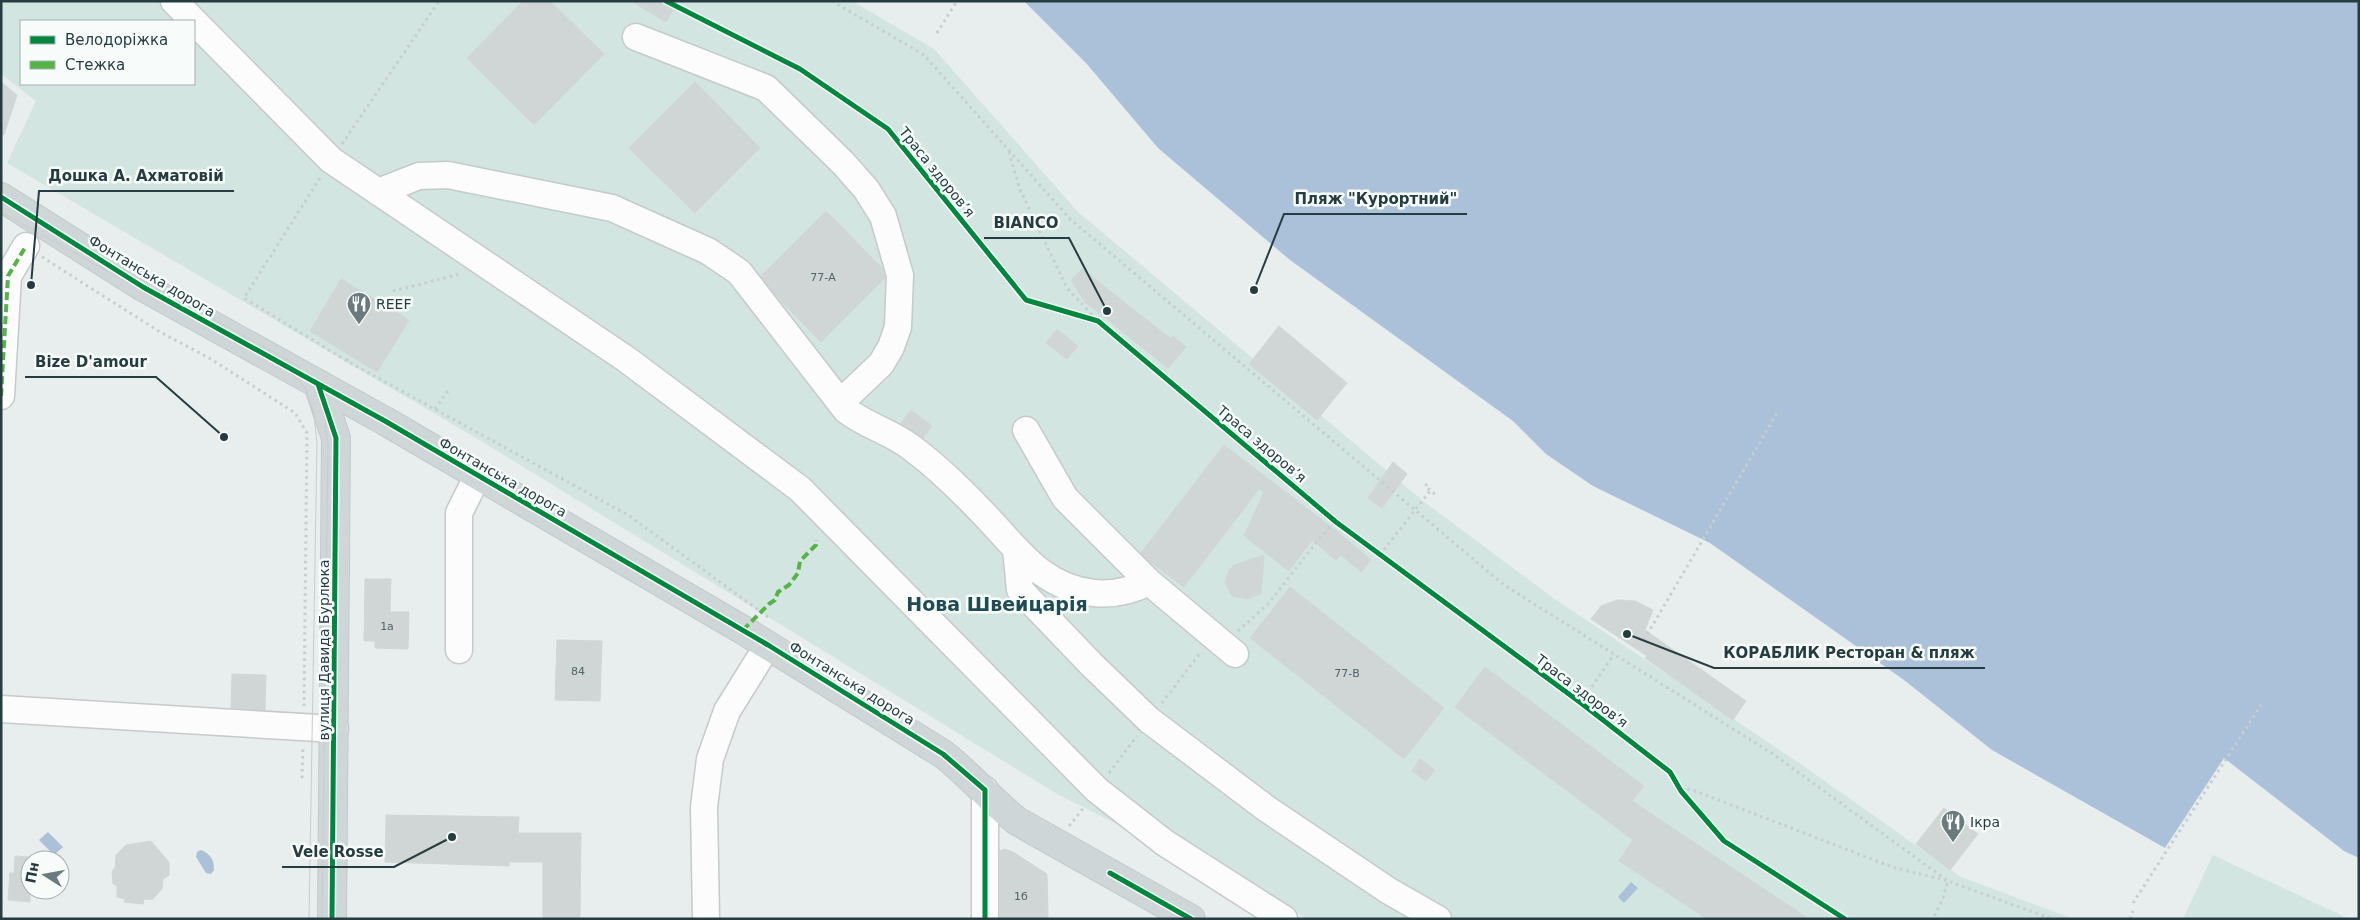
<svg xmlns="http://www.w3.org/2000/svg" width="2360" height="920" font-family="'DejaVu Sans',sans-serif">
<rect width="100%" height="100%" fill="#e8eded"/>
<path fill="#d2e5e0" fill-rule="evenodd" d="M1 1H852L934 49 1078 212 1423 501 1552 597 1799 763 1961 877 2074 919H1308L1059 795 476 438 7 163 36 101 1 74ZM21 21H194V84H21Z
M2213 855 2349 919H2183Z"/>
<path fill="#aac1d9" d="M1024 1H2359V858L2344 851 2224 758 2165 848 1992 750 1904 680 1710 543 1593 486 1546 454 1513 421 1290 260 1158 148 1086 63Z
M48 832 63 847 54 855 39 840Z
M201 850C211 854 214 860 214 870L211 874 206 873 196 857 197 852Z
M1631 882 1638 888 1624 903 1618 897Z"/>
<path fill="#d0d5d5" stroke="#d1d6d6" d="M523 1H550L604 54 534 125 467 58Z
M631 1H657L673 10 666 22Z
M1 82 17 95 4 135 1 134Z
M695 82 760 148 695 213 629 148Z
M826 211 882 268 885 278 821 342 781 301 761 276Z
M1082 269 1171 339 1173 336 1186 347 1168 368 1085 302 1071 280Z
M341 279 409 320 377 372 310 331Z
M1279 326 1347 383 1317 420 1249 364Z
M1057 329 1078 346 1067 359 1046 343Z
M911 410 932 426 923 438 901 423Z
M1224 445 1334 529 1371 560 1361 572 1341 555 1336 560 1312 540 1289 571 1244 536 1264 492 1259 489 1184 587 1148 560 1141 553Z
M1393 462 1407 474 1382 508 1368 498Z
M1264 555 1261 594 1246 599 1232 596 1225 583 1229 570 1234 565Z
M365 579H391L390 612H409L408 649 375 648V641H364Z
M1290 587 1444 708 1404 759 1250 638Z
M1617 600 1635 601 1653 610 1645 630 1746 701 1733 720 1645 658 1647 656 1591 619 1601 606Z
M557 640 602 641 600 701 555 700Z
M1485 667 1644 786 1632 801 1809 919H1707L1619 861 1633 840 1455 707Z
M232 674 266 675 265 710 231 708Z
M1420 759 1435 770 1426 781 1412 771Z
M1944 808 1978 834 1950 870 1916 844Z
M386 815 519 817 518 833H581L580 918 543 919V862H509V866L385 862Z
M151 841 169 862V875L163 879 162 889 153 899H144L143 904 124 902 125 899 117 897V886L113 884 112 871 115 868 116 855 126 845Z
M1005 849 1013 852 1047 874 1048 919H1000V851Z
M15 856 30 857V902L8 900 10 873H14Z"/>
<g fill="none" stroke-linecap="round" stroke-linejoin="round">
<defs>
<path id="minor" d="M174 1 331 160 626 359 800 489 1097 790 1165 843 1284 919
M636 37 766 88 843 163 866 189 883 216 900 275 898 327 891 347 881 364 841 402
M378 192 419 176 448 175 612 208 708 251 739 272 846 410C866 426 892 432 912 448 936 466 959 488 980 510 1016 546 1039 587 1094 593 1114 595 1131 591 1149 582L1235 654
M1 396 8 276 26 246
M1026 430 1065 498 1149 582
M1016 549 1020 590 1091 664 1149 720 1267 809 1389 891 1438 919
M459 650V513L478 475
M1 709 335 729
M985 790V919
M706 919 704 807 710 759 727 711 768 645"/>
<path id="major" d="M1 197 143 287 385 421 743 630 943 754C970 775 991 801 1017 821L1191 919
M318 384 336 438 332 919"/>
</defs>
<use href="#minor" stroke="#c5caca" stroke-width="29"/>
<use href="#major" stroke="#c3cacb" stroke-width="30"/>
<path stroke="#c7cece" stroke-width="3" stroke-dasharray="2.5 4" stroke-linecap="butt" d="M832 1 924 55 1070 219 1504 585 1773 754 1948 881 2052 919
M937 33 957 1
M342 144 439 1
M1009 152 1020 190 1067 288 1098 321
M320 178 244 298 347 361 628 515 768 617
M42 257 160 332 211 359 295 413 307 433 304 706
M393 291 460 274
M347 361 349 355
M435 409 448 391
M1427 484 1425 486 1436 495 1437 493
M1380 555 1430 491
M1238 631 1268 604 1319 539 1336 522
M1644 640 1777 413
M1162 703 1201 652
M1581 703 1614 654
M1109 773 1137 736
M302 778 303 747
M1681 791 1690 789 1892 867 1948 881 1943 898 1933 919
M1069 824 1070 825 1085 806
M2133 903 2261 705
M2130 919 2133 911"/>
<use href="#minor" stroke="#fcfcfc" stroke-width="26"/>
<use href="#major" stroke="#cfd6d7" stroke-width="28"/>
<path stroke="#c9cccd" stroke-width="1" d="M1 202 295 364 316 385 324 413 328 444 322 919
M1 212 291 373 306 389 314 415 317 443 309 919"/>
<path stroke="#55b347" stroke-width="4" stroke-dasharray="8 4" stroke-linecap="butt" d="M1 396 8 276 26 246
M743 630 769 604 775 600 778 592 789 585 798 573 800 561 816 545V540"/>
<defs>
<path id="cycleway" d="M666 1 800 69 888 129 1026 300 1098 321 1336 522 1581 703 1670 772 1681 791 1724 841 1845 919
M1 197 143 287 385 421 768 645 943 754 985 790V919
M318 384 336 438 332 919
M1110 873 1191 919"/>
</defs>
<use href="#cycleway" stroke="#f7fbfa" stroke-width="8"/>
<use href="#cycleway" stroke="#00873e" stroke-width="5"/>
</g>
<defs>
<symbol id="restaurant-pin" viewBox="-11 -11 22 30"><path d="M0 17L-7.5 6A9.5 9.5 0 1 1 7.5 6Z" fill="#697b7d" stroke="#f7fbfa"/><path d="M-5-6h1v4h1v-4h1v4h1v-4h1v5L-1.5 .5V6h-2V.5L-5-1ZM5-6V6H3V1.5H1.5Q1.5-4 5-6Z" fill="#fff"/></symbol>
</defs>
<g fill-rule="evenodd">
<use href="#restaurant-pin" x="345" y="290" width="28" height="38"/>
<use href="#restaurant-pin" x="1939" y="808" width="28" height="38"/>
</g>
<g text-anchor="middle" stroke-width="5" stroke-linejoin="round" paint-order="stroke">
<g font-size="11" fill="#516467">
<text x="823" y="281">77-А</text>
<text x="387" y="630">1а</text>
<text x="578" y="675">84</text>
<text x="1347" y="677">77-В</text>
<text x="1021" y="900">1б</text>
</g>
<g font-size="14" fill="#253d41" stroke="#f7fbfa">
<text transform="translate(937 172) rotate(51)" y="5">Траса здоров’я</text>
<text transform="translate(152 276) rotate(31)" y="5">Фонтанська дорога</text>
<text transform="translate(1262 444) rotate(40)" y="5">Траса здоров’я</text>
<text transform="translate(503 477) rotate(30)" y="5">Фонтанська дорога</text>
<text transform="translate(324 650) rotate(-90)" y="5">вулиця Давида Бурлюка</text>
<text transform="translate(852 683) rotate(32)" y="5">Фонтанська дорога</text>
<text transform="translate(1582 691) rotate(37)" y="5">Траса здоров’я</text>
</g>
<g font-size="14" fill="#253d41" stroke="#f7fbfa" text-anchor="start">
<text x="376" y="309">REEF</text>
<text x="1970" y="827">Ікра</text>
</g>
<g font-size="19" font-weight="bold" fill="#214b53" stroke="#f7fbfa">
<text x="997" y="611">Нова Швейцарія</text>
</g>
</g>
<path fill="none" stroke="#253d41" stroke-width="2" d="M31 285L39 191H234M1254 290L1284 214H1467M1107 311L1069 238H984M224 437L156 377H25M1627 634L1714 668H1985M452 837L394 867H282"/>
<g fill="#253d41" stroke="#f7fbfa" stroke-width="2">
<circle cx="31" cy="285" r="5"/>
<circle cx="1254" cy="290" r="5"/>
<circle cx="1107" cy="311" r="5"/>
<circle cx="224" cy="437" r="5"/>
<circle cx="1627" cy="634" r="5"/>
<circle cx="452" cy="837" r="5"/>
</g>
<g font-size="15" text-anchor="middle" font-weight="bold" fill="#253d41" stroke="#f7fbfa" stroke-width="5" stroke-linejoin="round" paint-order="stroke">
<text x="136" y="181">Дошка А. Ахматовій</text>
<text x="1376" y="204">Пляж "Курортний"</text>
<text x="1026" y="228">BIANCO</text>
<text x="91" y="367">Bize D'amour</text>
<text x="1849" y="658">КОРАБЛИК Ресторан &amp; пляж</text>
<text x="338" y="857">Vele Rosse</text>
</g>
<rect width="2360" height="920" fill="none" stroke="#253d41" stroke-width="5"/>
<rect x="20" y="20" width="175" height="65" fill="#f7fbfa" stroke="#a3afb0"/>
<rect x="30" y="36" width="25" height="8" fill="#00873e" stroke="#a3afb0"/>
<text x="65" y="45" font-size="15" fill="#253d41">Велодоріжка</text>
<rect x="30" y="61" width="25" height="8" fill="#55b347" stroke="#a3afb0"/>
<text x="65" y="70" font-size="15" fill="#253d41">Стежка</text>
<g transform="translate(45 875) rotate(281)"><circle r="24" fill="#f7fbfa" stroke="#a3afb0"/>
<path d="M0-4L9 19L0 12L-9 19Z" fill="#697b7d"/>
<text y="-8" font-size="14" font-weight="bold" text-anchor="middle" fill="#253d41">Пн</text>
</g>
</svg>
